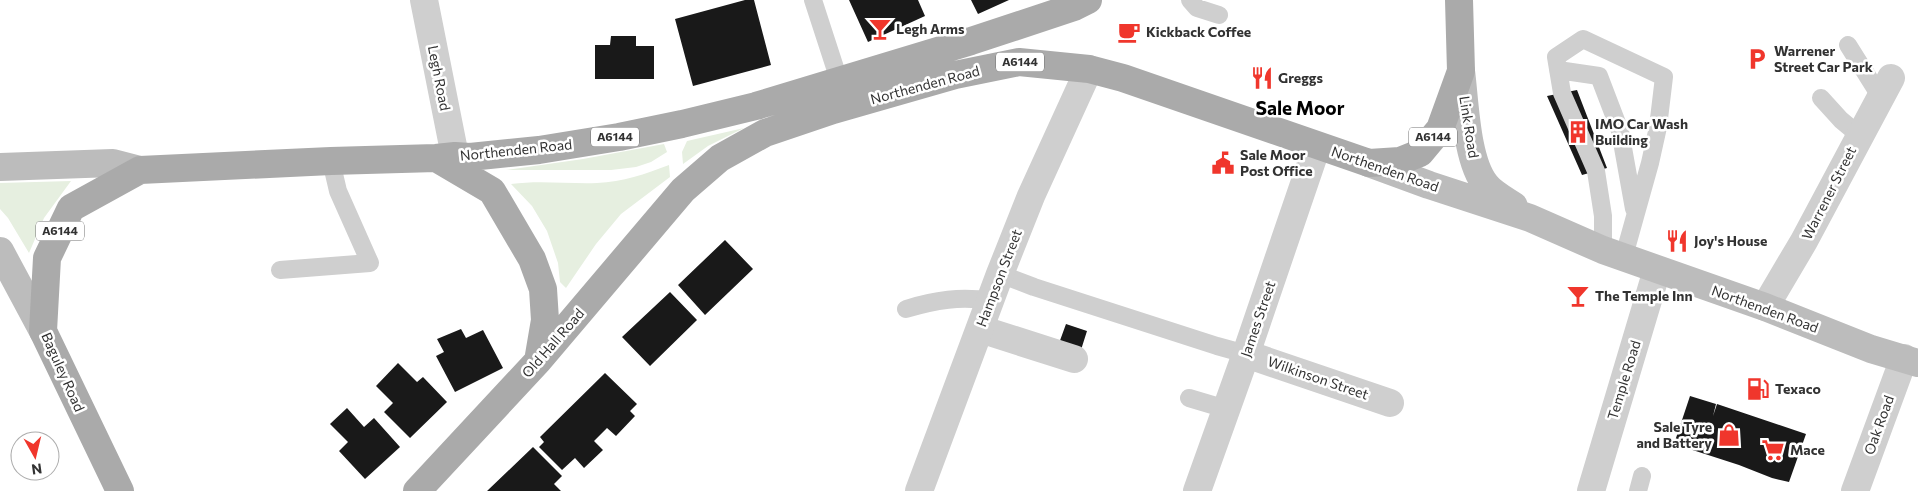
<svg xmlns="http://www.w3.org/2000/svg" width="1918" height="491" font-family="Commissioner,sans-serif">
<rect width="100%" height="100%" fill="#fff"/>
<path fill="#e6efe0" d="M744 128 708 146 683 164 682 152 687 141Z
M664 144 667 152 651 162 636 167 611 170H506L583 159Z
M669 165 670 177 621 214 596 244 566 288 560 282 558 263 547 231 532 206 511 184C539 180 568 184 597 183 623 182 645 174 669 165Z
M71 181 44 218 29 253 8 218 0 209V183Z"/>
<path fill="#191919" d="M745 0H754L771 65 693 86 675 19Z
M849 0H918L925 16 868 42Z
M971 0H1009L978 14Z
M611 36H636V46H654V79H595V45H610Z
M1577 90 1607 168 1582 175 1547 96Z
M725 240 753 269 705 315 678 285Z
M670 292 697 320 650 366 622 337Z
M1066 324 1087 331 1080 353 1058 346Z
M461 329 466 338 483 330 503 368 455 392 436 356 444 352 437 339Z
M398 363 417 382 423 377 447 402 410 438 384 412 393 403 376 386Z
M605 373 637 404 630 411 635 416 616 436 607 428 594 441 603 450 584 468 575 458 562 470 539 447 544 442 540 437Z
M1690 396 1716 404 1713 416 1717 404 1806 434 1789 482 1772 478 1739 465 1674 444Z
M347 408 364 427 374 418 400 447 365 479 339 451 348 442 330 424Z
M533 447 562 476 554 484 561 491H487Z"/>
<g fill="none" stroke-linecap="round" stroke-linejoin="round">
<path stroke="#cfcfcf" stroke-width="18" d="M813 0 839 80
M1190 0 1197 8 1219 15
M1848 45 1880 96
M1558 70 1599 76 1620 131 1634 209
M1821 98 1841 120 1859 135
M1603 250V216L1596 171 1562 93 1556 57 1583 39 1664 77 1658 127 1650 163 1624 256
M280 270 370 263 338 191 331 161
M1000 274 1034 287 1217 346 1246 354
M906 309C935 300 961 296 991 301
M1189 398 1226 409
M1638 491 1642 476"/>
<path stroke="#cfcfcf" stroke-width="28" d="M980 329 1074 359"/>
<path stroke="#cfcfcf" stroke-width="28" d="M424 0 455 156
M1765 307 1804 241 1891 78
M1246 354 1390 403
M919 491 1000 274 1031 196 1089 69
M1197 491 1246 354 1317 146
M1591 491 1657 270
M1855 491 1904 358"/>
<path stroke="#bcbcbc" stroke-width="28" d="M1461 71C1465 101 1466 161 1486 185 1492 193 1505 200 1514 206
M1369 163 1429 185 1530 218 1603 250 1765 307 1871 349 1918 363
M0 167 113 163 140 170
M0 251 43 331"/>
<path stroke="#aaa" stroke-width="28" d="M436 158 492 191 532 259 543 289 545 320 538 361
M120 491 43 331 47 258 71 208 140 170 331 161 436 158 455 156 470 157 539 150 619 137 682 124 756 106 971 41 1074 7 1088 0
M417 491 538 361 683 190 720 158 765 133 833 110 955 75 1019 62 1089 69 1123 78 1369 163 1400 161 1420 153 1440 129 1461 71 1459 0"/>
</g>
<defs>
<symbol id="bar-bare" viewBox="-9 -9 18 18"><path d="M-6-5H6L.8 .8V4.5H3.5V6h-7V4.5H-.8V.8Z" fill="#f0362c" stroke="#fff" stroke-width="2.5" paint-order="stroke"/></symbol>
<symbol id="cafe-bare" viewBox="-9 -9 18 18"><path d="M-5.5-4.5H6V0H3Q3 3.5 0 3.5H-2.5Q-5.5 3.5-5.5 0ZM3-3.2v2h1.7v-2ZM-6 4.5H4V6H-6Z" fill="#f0362c" stroke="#fff" stroke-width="2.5" paint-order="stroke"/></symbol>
<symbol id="parking-bare" viewBox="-9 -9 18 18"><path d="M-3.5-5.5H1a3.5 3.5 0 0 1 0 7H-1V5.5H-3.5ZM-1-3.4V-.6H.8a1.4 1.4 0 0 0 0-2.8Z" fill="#f0362c" stroke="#fff" stroke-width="2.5" paint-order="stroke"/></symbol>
<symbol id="restaurant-bare" viewBox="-9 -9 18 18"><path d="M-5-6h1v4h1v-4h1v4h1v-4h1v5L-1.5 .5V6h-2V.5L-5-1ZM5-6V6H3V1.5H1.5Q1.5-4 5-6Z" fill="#f0362c" stroke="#fff" stroke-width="2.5" paint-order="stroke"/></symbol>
<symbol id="building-bare" viewBox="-9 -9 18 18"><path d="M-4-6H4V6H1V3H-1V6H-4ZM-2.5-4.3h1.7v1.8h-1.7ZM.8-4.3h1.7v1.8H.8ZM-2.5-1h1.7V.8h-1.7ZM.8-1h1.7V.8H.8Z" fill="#f0362c" stroke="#fff" stroke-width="2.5" paint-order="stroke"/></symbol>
<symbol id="civic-bare" viewBox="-9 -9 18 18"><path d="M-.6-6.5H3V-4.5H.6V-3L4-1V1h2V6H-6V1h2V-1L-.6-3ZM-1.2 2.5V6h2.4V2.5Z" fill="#f0362c" stroke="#fff" stroke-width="2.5" paint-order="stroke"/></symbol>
<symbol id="fuel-bare" viewBox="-9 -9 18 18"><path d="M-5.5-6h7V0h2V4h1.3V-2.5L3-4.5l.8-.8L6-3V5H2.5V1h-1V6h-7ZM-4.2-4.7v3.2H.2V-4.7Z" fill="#f0362c" stroke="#fff" stroke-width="2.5" paint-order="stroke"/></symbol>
<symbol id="shop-bare" viewBox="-9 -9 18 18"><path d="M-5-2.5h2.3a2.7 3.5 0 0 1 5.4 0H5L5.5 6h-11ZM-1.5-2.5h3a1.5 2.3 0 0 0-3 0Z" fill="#f0362c" stroke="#fff" stroke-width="2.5" paint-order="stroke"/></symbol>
<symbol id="supermarket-bare" viewBox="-9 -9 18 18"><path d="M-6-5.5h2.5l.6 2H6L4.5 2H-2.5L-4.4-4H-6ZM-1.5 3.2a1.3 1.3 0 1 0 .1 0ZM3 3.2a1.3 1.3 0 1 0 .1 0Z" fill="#f0362c" stroke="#fff" stroke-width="2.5" paint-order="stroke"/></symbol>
</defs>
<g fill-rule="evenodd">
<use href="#bar-bare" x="864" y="13" width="32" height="32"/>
<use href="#cafe-bare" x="1113" y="16" width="32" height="32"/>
<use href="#parking-bare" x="1741" y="43" width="32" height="32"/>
<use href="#restaurant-bare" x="1246" y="62" width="32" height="32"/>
<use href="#building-bare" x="1562" y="116" width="32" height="32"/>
<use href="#civic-bare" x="1207" y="147" width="32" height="32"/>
<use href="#restaurant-bare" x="1661" y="225" width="32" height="32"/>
<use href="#bar-bare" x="1562" y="280" width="32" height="32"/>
<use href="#fuel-bare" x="1742" y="373" width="32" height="32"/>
<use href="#shop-bare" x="1713" y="419" width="32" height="32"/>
<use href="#supermarket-bare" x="1757" y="434" width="32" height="32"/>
</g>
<g text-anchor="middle" stroke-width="5" stroke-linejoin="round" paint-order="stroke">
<g fill="#fff" stroke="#707070" stroke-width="1">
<rect x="996" y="52.5" width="48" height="19" rx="4"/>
<rect x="591" y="127.5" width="48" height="19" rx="4"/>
<rect x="1409" y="127.5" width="48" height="19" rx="4"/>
<rect x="36" y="221.5" width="48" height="19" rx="4"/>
</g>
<g font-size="12" font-weight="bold" fill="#323232">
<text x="1020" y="66">A6144</text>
<text x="615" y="141">A6144</text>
<text x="1433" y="141">A6144</text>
<text x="60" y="235">A6144</text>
</g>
<g font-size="14" font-weight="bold" fill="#323232" stroke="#fff" text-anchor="start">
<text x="896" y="34">Legh Arms</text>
<text x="1146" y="37">Kickback Coffee</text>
<text x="1774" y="56">Warrener<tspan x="1774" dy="16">Street Car Park</tspan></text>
<text x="1278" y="83">Greggs</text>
<text x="1595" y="129">IMO Car Wash<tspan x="1595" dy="16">Building</tspan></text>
<text x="1240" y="160">Sale Moor<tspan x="1240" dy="16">Post Office</tspan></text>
<text x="1694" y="246">Joy's House</text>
<text x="1595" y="301">The Temple Inn</text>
<text x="1775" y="394">Texaco</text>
<text x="1712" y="432" text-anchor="end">Sale Tyre<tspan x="1712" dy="16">and Battery</tspan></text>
<text x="1790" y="455">Mace</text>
</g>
<g font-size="14" fill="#323232" stroke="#fff">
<text transform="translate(439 78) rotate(79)" y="5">Legh Road</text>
<text transform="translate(925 85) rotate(-15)" y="5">Northenden Road</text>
<text transform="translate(1469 127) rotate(81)" y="5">Link Road</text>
<text transform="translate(516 150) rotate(-6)" y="5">Northenden Road</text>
<text transform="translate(1385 169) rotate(19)" y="5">Northenden Road</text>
<text transform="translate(1829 193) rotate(-63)" y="5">Warrener Street</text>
<text transform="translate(999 278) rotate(-69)" y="5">Hampson Street</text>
<text transform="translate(1765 309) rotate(20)" y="5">Northenden Road</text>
<text transform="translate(1258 319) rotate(-71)" y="5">James Street</text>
<text transform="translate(553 343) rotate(-49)" y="5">Old Hall Road</text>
<text transform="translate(63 372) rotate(66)" y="5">Baguley Road</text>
<text transform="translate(1318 378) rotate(19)" y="5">Wilkinson Street</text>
<text transform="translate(1624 380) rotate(-73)" y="5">Temple Road</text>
<text transform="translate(1879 425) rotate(-70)" y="5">Oak Road</text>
</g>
<g font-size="19" font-weight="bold" fill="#000" stroke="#fff">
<text x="1300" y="115">Sale Moor</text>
</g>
</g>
<g transform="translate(35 456) rotate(172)"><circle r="24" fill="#ffffff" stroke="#adadad"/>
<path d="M0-4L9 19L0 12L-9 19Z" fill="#f0362c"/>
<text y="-8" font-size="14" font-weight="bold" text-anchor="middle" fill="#323232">N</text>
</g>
</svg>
